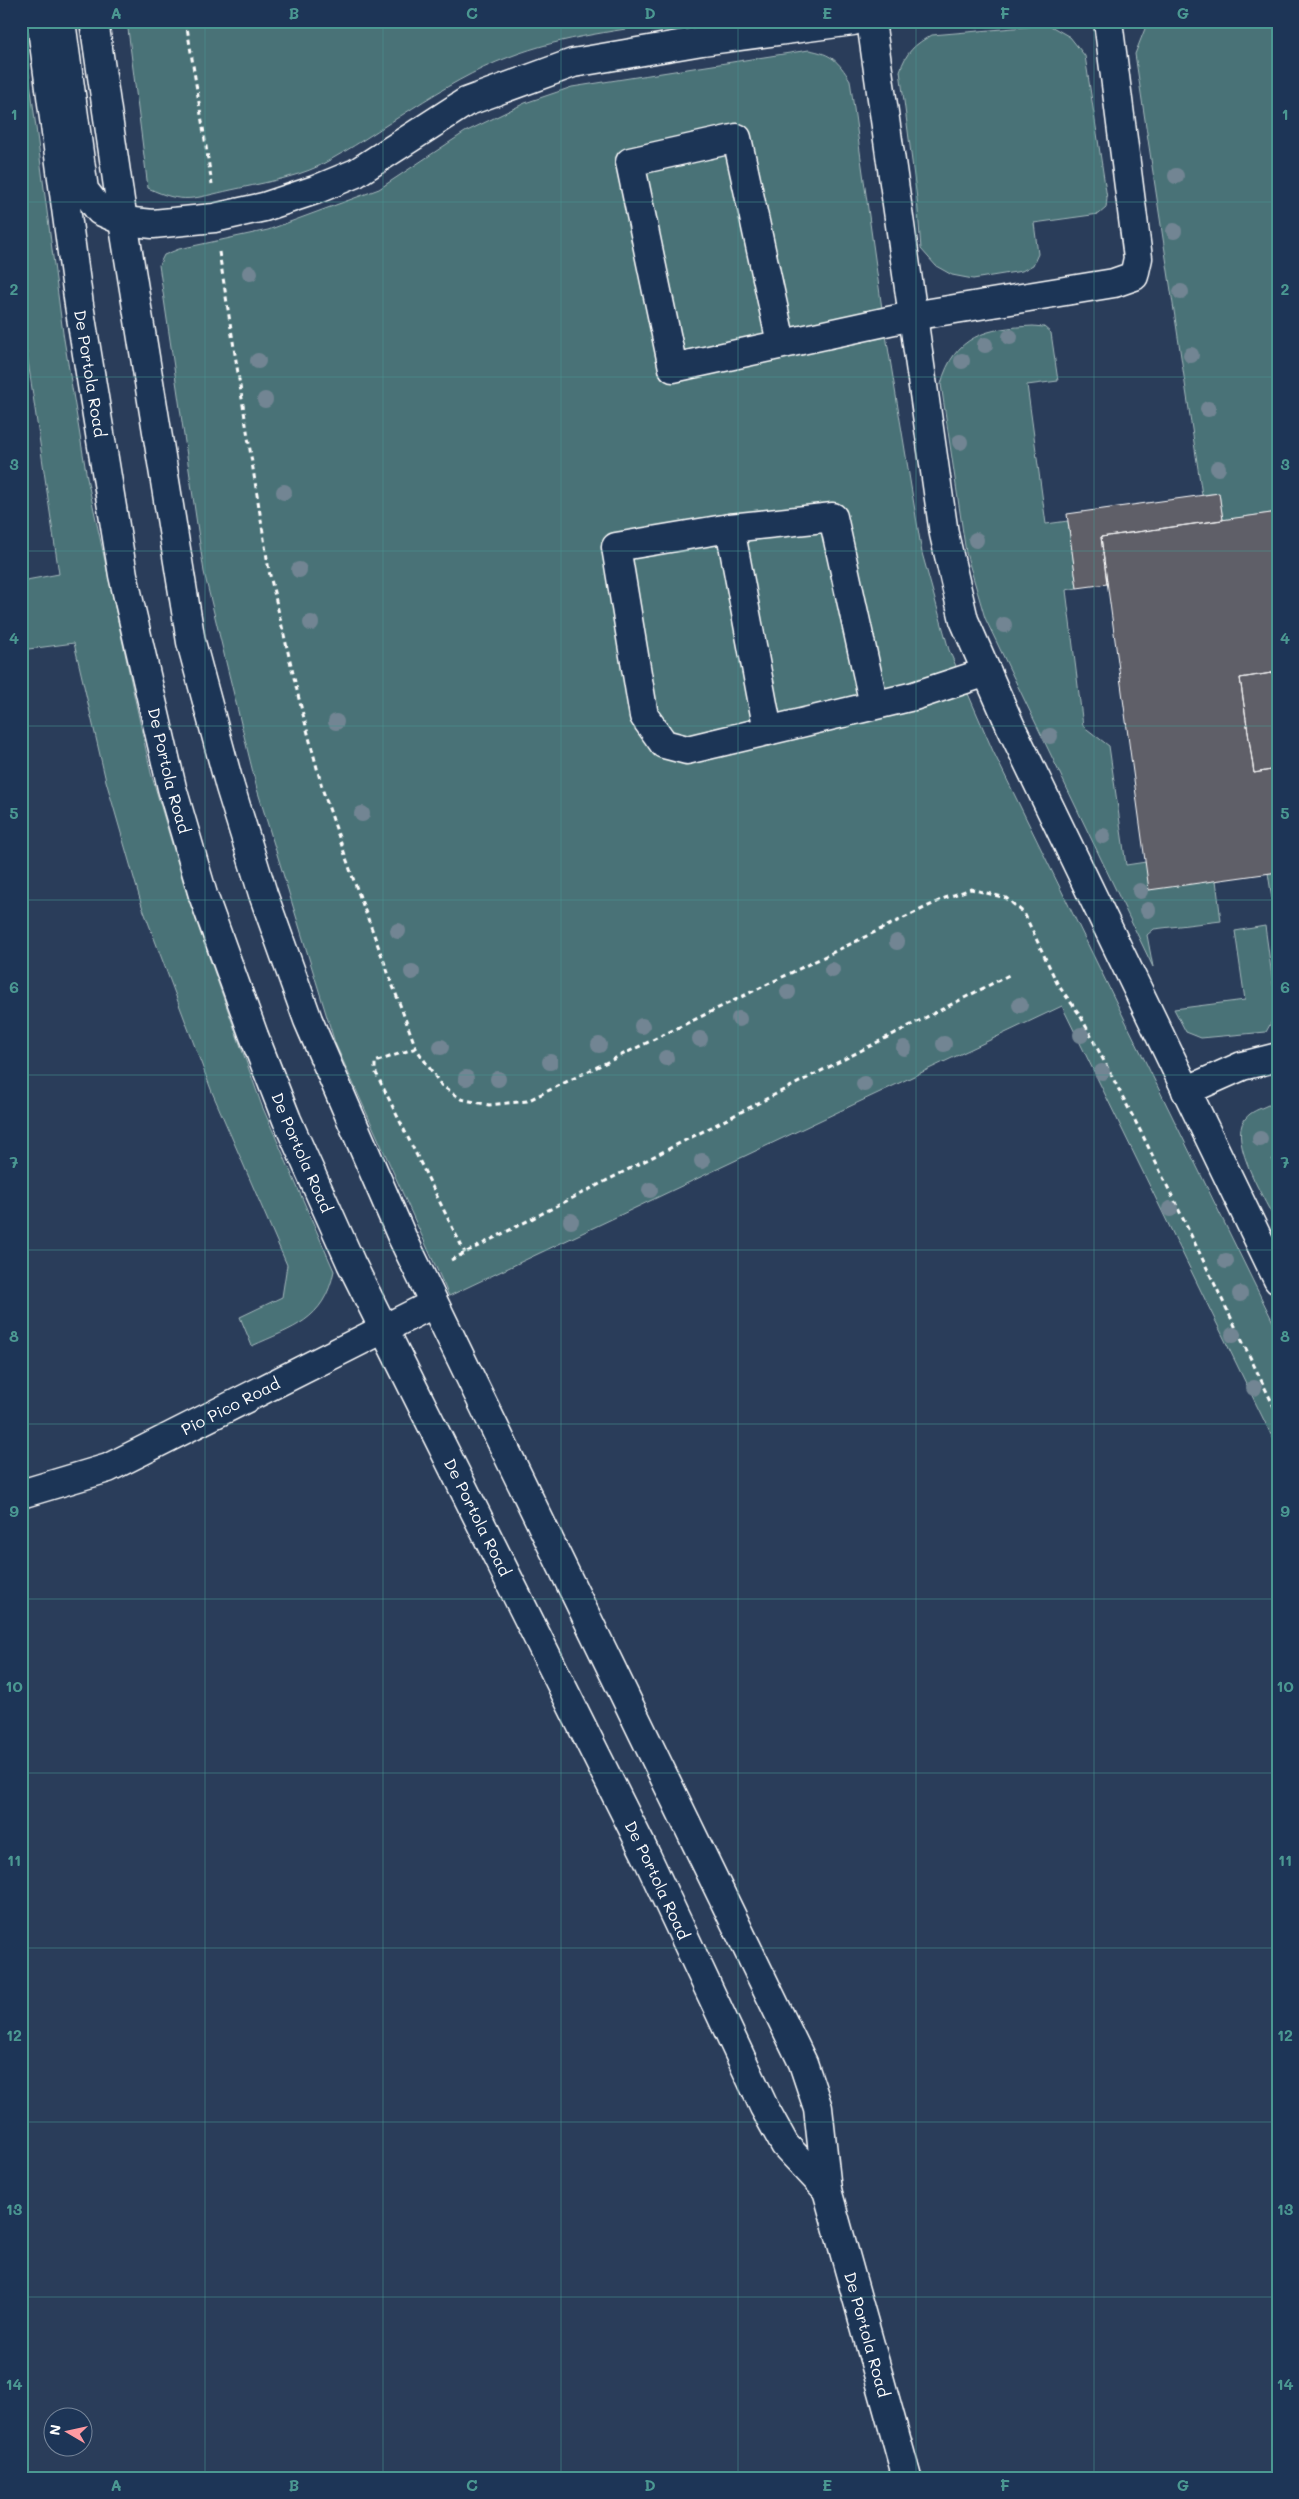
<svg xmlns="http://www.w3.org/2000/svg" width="1299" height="2499" font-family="Mali,sans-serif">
<rect width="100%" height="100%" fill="#2a3d5a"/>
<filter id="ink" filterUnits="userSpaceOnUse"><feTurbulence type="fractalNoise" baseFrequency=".02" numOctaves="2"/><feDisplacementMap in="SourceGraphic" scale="10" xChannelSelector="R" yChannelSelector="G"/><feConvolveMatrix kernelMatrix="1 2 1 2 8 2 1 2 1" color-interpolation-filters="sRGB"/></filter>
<g filter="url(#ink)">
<path fill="#497277" stroke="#a4b8bb" d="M22 21 63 333 87 478 151 773 188 898 262 1106 334 1271C324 1321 293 1327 252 1346L240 1317 282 1297 287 1265 212 1092 142 906 106 781 74 643 21 650V581L59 574 21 313Z
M127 21H679C622 30 563 36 509 57 440 83 383 132 319 166 294 178 258 184 231 190 194 198 184 205 148 188Z
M1148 21H1278V512L1223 520 1219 493 1202 495 1135 54Z
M1049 25 1070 37 1085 56 1107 198 1106 208 1099 214 1034 223 1038 254 1033 265 1022 271 973 279 952 275 936 266 921 249 917 199 900 71C906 52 915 44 932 35Z
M809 50C832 54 838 61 850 80L884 323 922 553 949 650 993 751 1278 1332V1449L1062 1006 449 1296 335 1043 257 789 204 572 159 265 164 255 179 249 268 230 379 189 465 132 525 103 572 87Z
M1033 326 1044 327 1051 333 1058 381 1027 385 1046 524 1068 521 1077 588 1066 590 1083 726 1109 746 1126 865 1146 862 1216 880 1221 921 1154 929 1147 935 1153 967 985 618 966 553 941 384C954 335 987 328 1033 326Z
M1278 872V925H1276L1268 873Z
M1265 926 1277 1012 1266 1032 1201 1038 1186 1032 1174 1009 1245 1000 1235 931Z
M1268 1105 1278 1107V1156L1272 1159 1278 1171V1226C1267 1203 1227 1141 1245 1119 1251 1111 1260 1109 1268 1105Z"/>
<path fill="#5e5e68" stroke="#fff" d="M1219 493 1223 520 1101 537 1107 584 1077 588 1067 514Z
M1278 512V672L1240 678 1254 773 1277 769 1278 872 1149 890 1101 537Z
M1278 672V778L1277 769 1254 773 1240 678Z"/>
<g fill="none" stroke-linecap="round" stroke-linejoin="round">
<defs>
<g id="minor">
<path d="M871 21 944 534 964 620 1010 725 1278 1280"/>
<path d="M123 221 153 224 214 218 264 207 315 190 356 173 466 102 573 63 702 41 853 21"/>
<path d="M781 343 737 138 630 162 673 368 912 316 1114 283 1134 276 1138 258 1108 21"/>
<path d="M730 528 768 731"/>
<path d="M874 705 833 517 730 528 616 547 644 716 664 744 687 750 914 696 987 672"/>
<path d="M1186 1091 1242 1066 1278 1057"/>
<path id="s1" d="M21 1494 108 1468 433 1304"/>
</g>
<g id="major">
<path id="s2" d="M41 21 79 305 123 575 172 788 203 895 254 1036 287 1120 351 1263 647 1857 764 2107 785 2145 827 2190"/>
<path d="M61 21 84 190 100 211 123 221"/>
<path id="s3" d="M94 21 123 221 191 642 230 787 263 894 308 1020 402 1237 803 2063 818 2108 827 2190 907 2478"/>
</g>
</defs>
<use href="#minor" stroke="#fff" stroke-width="31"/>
<use href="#major" stroke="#fff" stroke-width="31"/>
<path stroke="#fff" stroke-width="3" stroke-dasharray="5 4" stroke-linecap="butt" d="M186 21 212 184
M219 252 269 571 299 699 323 791 354 881 416 1048 441 1085 461 1099 489 1105 527 1101 945 898 971 889 1006 898 1024 913 1058 985 1080 1015 1143 1136 1278 1415
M416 1048 375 1062V1071L465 1253
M451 1260 1009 975"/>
<use href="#minor" stroke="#1d3557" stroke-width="28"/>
<use href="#major" stroke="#1d3557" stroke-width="28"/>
</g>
<g fill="#728593">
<circle cx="1176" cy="176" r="8"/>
<circle cx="1174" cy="231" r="8"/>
<circle cx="250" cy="273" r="8"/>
<circle cx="1181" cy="292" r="8"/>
<circle cx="1010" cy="337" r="8"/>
<circle cx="985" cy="345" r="8"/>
<circle cx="1191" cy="355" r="8"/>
<circle cx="258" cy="361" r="8"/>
<circle cx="962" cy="361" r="8"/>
<circle cx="265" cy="400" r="8"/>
<circle cx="1208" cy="409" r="8"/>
<circle cx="960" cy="442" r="8"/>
<circle cx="1218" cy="468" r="8"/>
<circle cx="284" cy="492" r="8"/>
<circle cx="976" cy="540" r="8"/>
<circle cx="299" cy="570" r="8"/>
<circle cx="311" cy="623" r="8"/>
<circle cx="1004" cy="625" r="8"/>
<circle cx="336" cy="722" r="8"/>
<circle cx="1050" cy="736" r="8"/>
<circle cx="362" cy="814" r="8"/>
<circle cx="1103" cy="836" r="8"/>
<circle cx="1140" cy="891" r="8"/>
<circle cx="1148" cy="910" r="8"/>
<circle cx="398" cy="931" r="8"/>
<circle cx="897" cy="942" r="8"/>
<circle cx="832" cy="970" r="8"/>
<circle cx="412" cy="972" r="8"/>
<circle cx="788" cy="992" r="8"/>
<circle cx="1020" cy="1005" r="8"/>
<circle cx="739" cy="1019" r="8"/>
<circle cx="642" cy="1026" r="8"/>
<circle cx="1081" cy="1035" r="8"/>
<circle cx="700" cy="1039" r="8"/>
<circle cx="944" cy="1044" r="8"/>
<circle cx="599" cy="1045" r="8"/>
<circle cx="441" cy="1047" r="8"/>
<circle cx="904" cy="1048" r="8"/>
<circle cx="666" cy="1058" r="8"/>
<circle cx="550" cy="1062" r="8"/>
<circle cx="1102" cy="1072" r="8"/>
<circle cx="466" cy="1078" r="8"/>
<circle cx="498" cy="1079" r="8"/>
<circle cx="864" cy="1084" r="8"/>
<circle cx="1260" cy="1139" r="8"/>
<circle cx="702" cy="1161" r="8"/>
<circle cx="650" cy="1190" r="8"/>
<circle cx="1170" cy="1209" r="8"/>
<circle cx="571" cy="1221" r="8"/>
<circle cx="1226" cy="1261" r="8"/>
<circle cx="1240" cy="1294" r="8"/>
<circle cx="1233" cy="1335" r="8"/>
<circle cx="1254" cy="1388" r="8"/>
</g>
</g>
<path fill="none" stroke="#4b9892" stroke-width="1" stroke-opacity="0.55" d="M205 21V2478M383 21V2478M561 21V2478M738 21V2478M916 21V2478M1094 21V2478M21 202H1278M21 377H1278M21 551H1278M21 726H1278M21 900H1278M21 1075H1278M21 1250H1278M21 1424H1278M21 1599H1278M21 1773H1278M21 1948H1278M21 2122H1278M21 2297H1278"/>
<g text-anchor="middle" stroke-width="4" stroke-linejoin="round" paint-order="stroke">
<g font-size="16" fill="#fff" stroke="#1d3557">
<text dy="6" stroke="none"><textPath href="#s2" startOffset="356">De Portola Road</textPath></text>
<text dy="6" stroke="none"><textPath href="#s2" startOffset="761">De Portola Road</textPath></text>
<text dy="6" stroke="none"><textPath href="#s2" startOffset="1166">De Portola Road</textPath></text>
<text dy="6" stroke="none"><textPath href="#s1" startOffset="228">Pio Pico Road</textPath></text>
<text dy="6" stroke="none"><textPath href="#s2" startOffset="1571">De Portola Road</textPath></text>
<text dy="6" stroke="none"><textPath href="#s2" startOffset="1976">De Portola Road</textPath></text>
<text dy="6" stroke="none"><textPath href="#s3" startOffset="2459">De Portola Road</textPath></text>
</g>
</g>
<rect width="1299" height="2499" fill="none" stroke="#1d3557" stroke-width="55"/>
<g transform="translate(68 2432) rotate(279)"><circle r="24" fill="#1d3557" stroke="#77869a"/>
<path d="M0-4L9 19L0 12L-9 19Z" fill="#ff9aa2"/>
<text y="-8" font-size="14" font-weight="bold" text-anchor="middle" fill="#ffffff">N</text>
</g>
<rect x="28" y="28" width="1244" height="2444" fill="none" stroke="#4b9892" stroke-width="2"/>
<g font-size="16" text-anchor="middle" font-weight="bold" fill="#4b9892">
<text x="116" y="19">A</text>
<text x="294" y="19">B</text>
<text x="472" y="19">C</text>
<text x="650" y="19">D</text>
<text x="827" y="19">E</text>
<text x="1005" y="19">F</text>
<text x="1183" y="19">G</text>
<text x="14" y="120">1</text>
<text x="1285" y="120">1</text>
<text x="14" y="295">2</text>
<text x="1285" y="295">2</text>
<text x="14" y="470">3</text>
<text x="1285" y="470">3</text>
<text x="14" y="644">4</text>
<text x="1285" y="644">4</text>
<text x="14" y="819">5</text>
<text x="1285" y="819">5</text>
<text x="14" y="993">6</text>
<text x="1285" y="993">6</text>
<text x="14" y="1168">7</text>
<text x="1285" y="1168">7</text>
<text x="14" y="1342">8</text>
<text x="1285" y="1342">8</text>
<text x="14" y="1517">9</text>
<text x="1285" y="1517">9</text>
<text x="14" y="1692">10</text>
<text x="1285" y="1692">10</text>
<text x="14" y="1866">11</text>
<text x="1285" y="1866">11</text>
<text x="14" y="2041">12</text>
<text x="1285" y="2041">12</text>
<text x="14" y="2215">13</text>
<text x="1285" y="2215">13</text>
<text x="14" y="2390">14</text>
<text x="1285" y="2390">14</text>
<text x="116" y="2491">A</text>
<text x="294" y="2491">B</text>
<text x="472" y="2491">C</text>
<text x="650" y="2491">D</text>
<text x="827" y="2491">E</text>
<text x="1005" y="2491">F</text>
<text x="1183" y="2491">G</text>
</g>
</svg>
